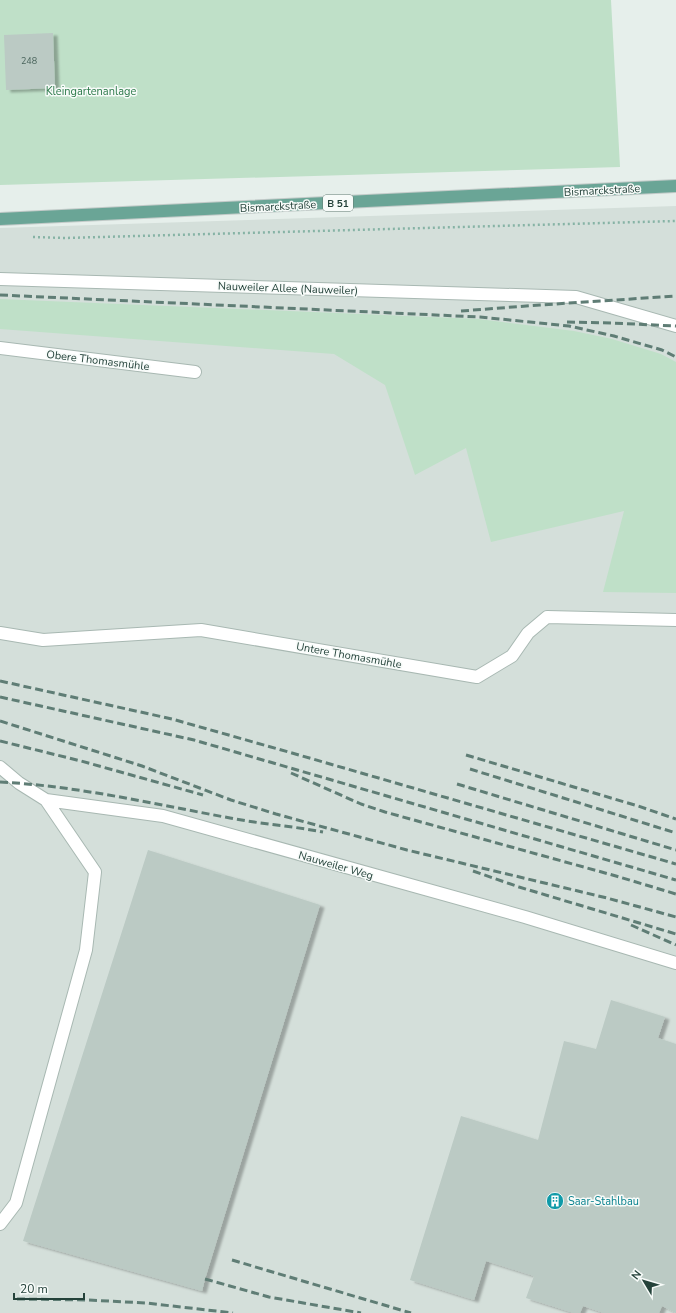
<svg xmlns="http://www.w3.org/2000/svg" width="676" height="1313" font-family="'Nunito Sans',sans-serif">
<defs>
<filter id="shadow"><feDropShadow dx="4.5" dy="2.5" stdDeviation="1" flood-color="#0004"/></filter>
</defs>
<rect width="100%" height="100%" fill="#e6efeb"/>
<path fill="#d4dfda" d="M676 206V1313H0V228Z"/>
<path fill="#bfe0c8" d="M0 0H611L620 167 0 185Z
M0 299 479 319 574 331 612 339 661 354 676 362V593L603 592 624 511 491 542 466 448 415 475 385 385 334 354 0 329Z"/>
<path fill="#bbcac4" filter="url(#shadow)" d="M53 33 55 88 6 90 4 35Z
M148 850 320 905 205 1279 202 1291 23 1241Z
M611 1000 665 1017 658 1038 676 1044V1313L662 1306 659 1313H604L583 1306 580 1313H574L526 1298 534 1276 486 1261 474 1300 410 1280 461 1116 538 1140 564 1041 596 1049Z"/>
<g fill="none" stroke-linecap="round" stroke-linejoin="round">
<defs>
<path id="minor" d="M0 279 576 297 676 326
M0 348 195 372
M0 633 43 640 201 630 477 677 512 656 528 633 547 617 676 620
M0 767 19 783 46 800 163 816 525 917 676 963
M0 1224 16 1203 86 950 95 872 46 800"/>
<path id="major" d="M0 219 676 186"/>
</defs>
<use href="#minor" stroke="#a8b8b2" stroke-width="14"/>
<use href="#major" stroke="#c2cac8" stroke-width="14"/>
<path stroke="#86b3a5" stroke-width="2.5" stroke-dasharray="2 3" stroke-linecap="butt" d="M33 237 65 238 676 221"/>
<use href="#minor" stroke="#fff" stroke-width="12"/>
<use href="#major" stroke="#6aa596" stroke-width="12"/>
<path stroke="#5f7d75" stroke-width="3" stroke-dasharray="8 4" stroke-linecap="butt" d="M0 295 480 317 569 326 614 336 662 350 676 357
M461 311 540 305 676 296
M567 322 611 323 676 326
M0 681 172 719 292 753 676 864
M0 697 194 740 676 880
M0 721 142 766 231 800 276 814 407 850 607 898 676 917
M0 741 81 761 203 795
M466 755 638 806 676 819
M470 769 676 833
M291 773 361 804 385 812 616 876 676 894
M0 782C78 786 154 804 230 818 261 824 292 826 323 832
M457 784 676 850
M473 871 519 887 676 934
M631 925 676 945
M232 1260 411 1313
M205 1279 269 1297 361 1313
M17 1299 89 1300 146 1303 233 1313"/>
</g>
<defs>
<symbol id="building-disc" viewBox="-11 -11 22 22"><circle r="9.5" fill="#0f9aa8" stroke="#f7fbf9"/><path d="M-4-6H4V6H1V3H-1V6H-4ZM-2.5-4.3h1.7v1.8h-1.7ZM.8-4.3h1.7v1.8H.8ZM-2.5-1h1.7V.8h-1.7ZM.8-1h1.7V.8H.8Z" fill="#fff"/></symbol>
</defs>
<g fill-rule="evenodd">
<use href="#building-disc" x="545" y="1191" width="20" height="20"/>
</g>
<g text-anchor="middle" stroke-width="3" stroke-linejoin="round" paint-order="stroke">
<g font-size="9" fill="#4a645c">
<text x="29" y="64">248</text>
</g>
<rect fill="#f7fbf9" stroke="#637a73" stroke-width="1" x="323" y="195" width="30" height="16" rx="3"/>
<g font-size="10" font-weight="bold" fill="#24423a">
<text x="338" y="207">B 51</text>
</g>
<g font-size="11" fill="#2d7a4b" stroke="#f7fbf9">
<text x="91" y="95">Kleingartenanlage</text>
</g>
<g font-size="11" fill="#24423a" stroke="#f7fbf9">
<text transform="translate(602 190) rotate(-3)" y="4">Bismarckstraße</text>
<text transform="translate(278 206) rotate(-3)" y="4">Bismarckstraße</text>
<text transform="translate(288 288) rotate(2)" y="4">Nauweiler Allee (Nauweiler)</text>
<text transform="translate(98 360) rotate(7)" y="4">Obere Thomasmühle</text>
<text transform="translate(349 655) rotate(10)" y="4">Untere Thomasmühle</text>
<text transform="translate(336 865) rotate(16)" y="4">Nauweiler Weg</text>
</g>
<g font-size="11" fill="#0d838f" stroke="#f7fbf9" text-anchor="start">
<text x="568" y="1205">Saar-Stahlbau</text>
</g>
</g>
<g transform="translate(644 1281) rotate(308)" stroke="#f7fbf9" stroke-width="3" paint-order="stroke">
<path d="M0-3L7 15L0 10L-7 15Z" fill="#24423a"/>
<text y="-6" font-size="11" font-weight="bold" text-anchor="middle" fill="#24423a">N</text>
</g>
<path d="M14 1293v6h70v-6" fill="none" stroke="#24423a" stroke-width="2"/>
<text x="20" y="1293" font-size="12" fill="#24423a" stroke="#f7fbf9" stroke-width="3" paint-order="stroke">20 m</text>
</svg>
